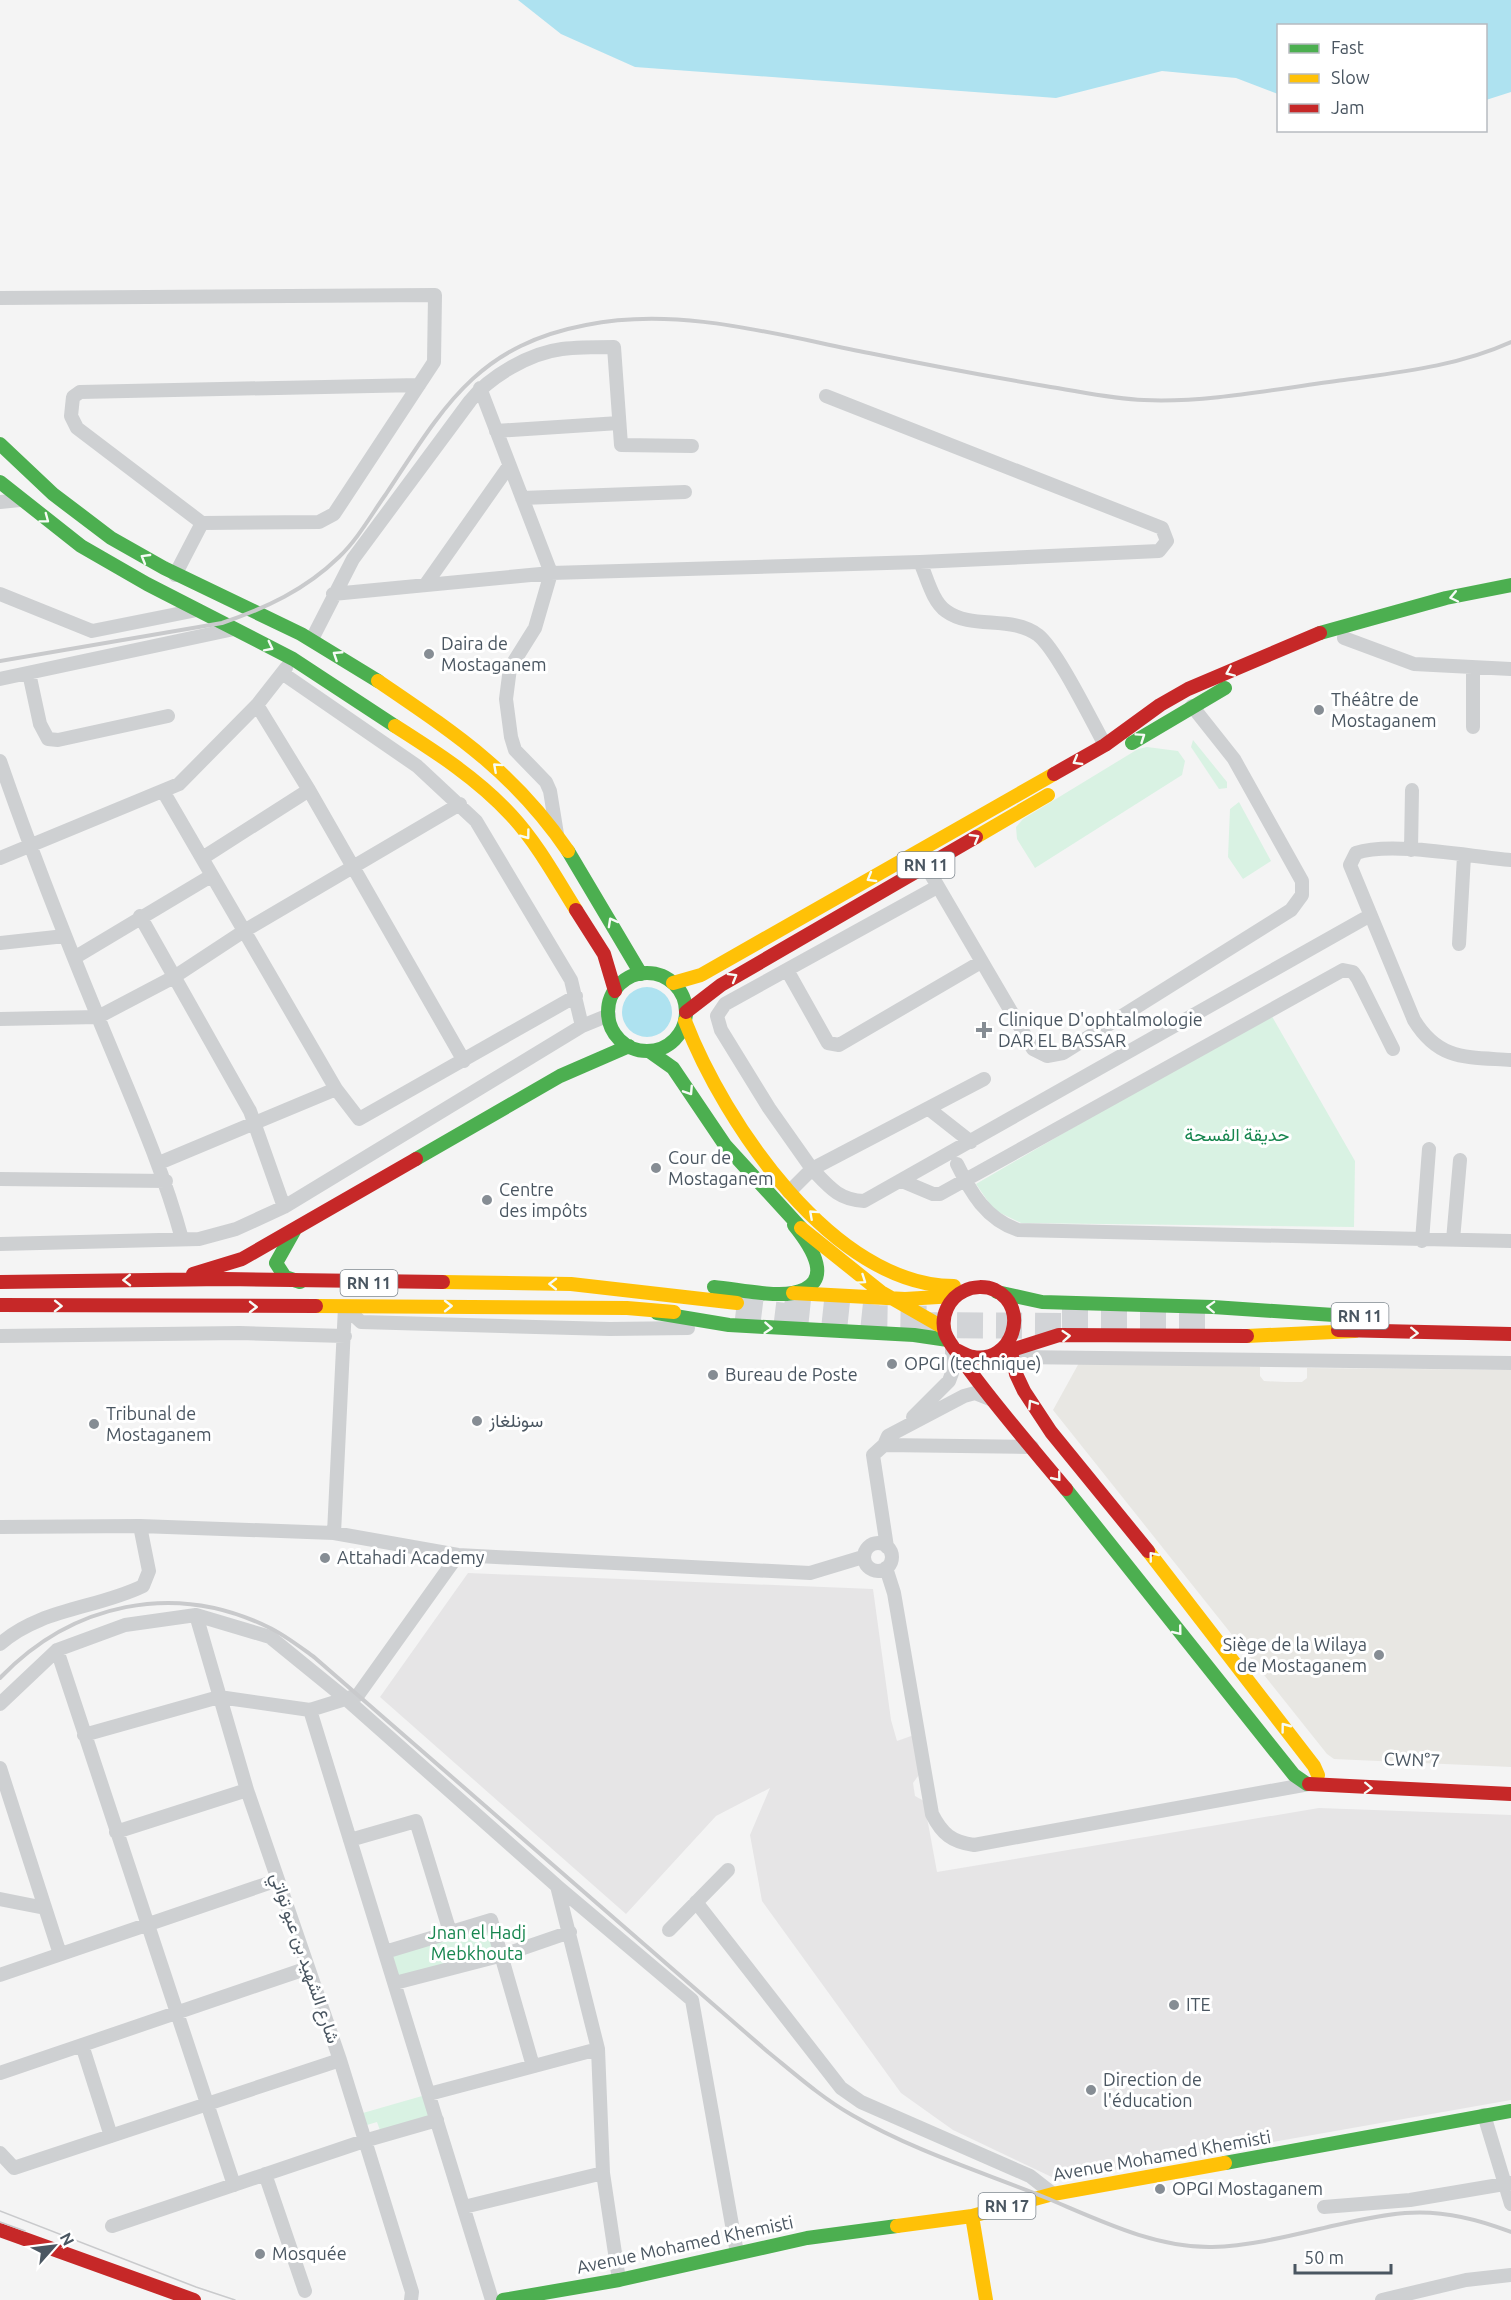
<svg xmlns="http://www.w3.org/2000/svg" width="1511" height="2300" font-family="Ubuntu,Vazirmatn,sans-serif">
<rect width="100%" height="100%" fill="#f4f4f4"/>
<path fill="#e8e7e3" d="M1079 1363 1260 1367V1376L1264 1381 1285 1382H1302L1307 1378V1368L1511 1370V1767L1334 1759 1327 1754 1053 1410Z"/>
<path fill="#e6e5e6" d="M468 1573 873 1589 891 1720 897 1741 914 1735 921 1772 913 1783 915 1796 924 1801 937 1872 1319 1808 1511 1815V2100L1058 2180 953 2130 901 2093 762 1901 750 1835 770 1788 716 1816 626 1914 380 1697Z"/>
<path fill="#d9f2e3" d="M1193 740 1227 782V788L1219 789 1191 747Z
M1147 747 1178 751 1185 761 1182 775 1035 868 1017 839 1016 827 1023 819 1138 749Z
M1239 802 1271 861 1243 879 1228 857 1230 809Z
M1270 1013 1355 1161 1354 1227 1021 1223 994 1210 976 1184Z
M491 1920 503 1955 395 1983 385 1952Z
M429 2094 437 2120 382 2136 377 2122 360 2127 356 2115Z"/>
<path fill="#aee2f0" d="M518 0H1511V92L1486 100V26H1278V94L1236 78 1162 71 1056 98 635 67 561 34Z
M622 1012a25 25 0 1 1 50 0a25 25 0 1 1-50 0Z"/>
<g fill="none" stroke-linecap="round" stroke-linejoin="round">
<path stroke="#d2d4d7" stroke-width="26" stroke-dasharray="26 13" stroke-linecap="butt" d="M784 1308 878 1318 936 1319
M736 1310 801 1318
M1062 1320H1209
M918 1325 1080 1326"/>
<path stroke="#ced0d2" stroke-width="14" d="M0 298 435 295 434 362 334 514 319 522 202 523 77 428 71 416 73 397 80 392 419 385
M480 388 551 573 535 628 510 668 506 699 511 737 515 750 546 782 550 791 557 834
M496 431 619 423
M522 498 685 492
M0 502 20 500
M920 562C927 577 932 601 946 611 972 630 1011 615 1038 635 1057 650 1091 720 1105 745
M175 575 202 523
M426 584 509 466
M0 594 92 631 197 610
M333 594 551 573 920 562 1159 551 1167 541 1162 528 826 396
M1344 638 1414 664 1511 669
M312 639 353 559 470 401C490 376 530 353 562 349 579 347 597 347 614 347L621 445 692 446
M29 673 40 724 48 739 58 740 168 716
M282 673 417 766 476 821 571 980 582 1026
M0 679 234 629
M257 705 309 790 464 1061
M1473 727V668
M0 761C30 848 63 932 98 1017 128 1091 161 1162 182 1239
M163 791 336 1089 359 1119 576 996
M1411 850 1412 790
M204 857 309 790
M0 858 179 784 257 705 286 668
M1511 860C1471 857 1392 841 1356 853L1350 865 1414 1020C1439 1061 1467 1057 1511 1060
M926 866 1033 1049 1047 1056 1063 1053 1291 910 1302 895V881L1234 759 1192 706
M937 887 725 1004 717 1016 721 1030 769 1108 812 1169 984 1079
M140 916 250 1111 284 1207
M0 943 65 936
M1459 944 1464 856
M74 958 211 876
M787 970 828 1043 839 1045 981 962
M0 1019 98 1017 174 977 244 931 460 804
M929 1109 971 1142
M159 1163 336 1089
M957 1164C971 1193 986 1219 1018 1230L1511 1241
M0 1179 166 1181
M902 1181 933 1194H940L1343 970 1353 972 1358 979 1393 1049
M789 1192 812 1169C829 1187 839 1200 864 1201L1369 916
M1453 1240 1460 1160
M1422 1241 1429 1149
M0 1244 199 1239 236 1229 284 1207 582 1026 609 1015
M345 1307 361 1322 610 1329 688 1328
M0 1336 240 1333 345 1336
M1015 1357 1511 1363
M913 1417 949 1381 952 1373V1345
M884 1445 1032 1447
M0 1527 140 1526 334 1533 458 1555 810 1573 863 1557
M334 1533 345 1307
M864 1557a14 14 0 1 1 28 0a14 14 0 1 1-28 0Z
M887 1547 873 1455 884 1445 888 1436 964 1396 975 1393 990 1399
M458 1555 358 1695 310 1710 492 2300
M886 1568 894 1593 932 1814C942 1834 952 1842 974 1845L1309 1784
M196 1615 247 1790 340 2060 412 2292 411 2300
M0 1644C41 1608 96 1609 143 1586L149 1571 140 1526
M57 1650 234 2185
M0 1704 57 1650 125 1625 196 1615 270 1637 345 1698 557 1886 692 2000 737 2253
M84 1735 219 1697 310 1710
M0 1768 60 1954
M116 1832 247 1790
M350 1840 416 1821 450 1932
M557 1886 598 2049 603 2173 619 2280
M0 1899 45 1908
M696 1902 841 2088 861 2102 1030 2176 1053 2194
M669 1930 728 1870
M385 1952 491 1920 533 2066
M0 1975 278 1880
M395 1983 503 1955 570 1932
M82 2045 111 2136
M0 2073 308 1968
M429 2094 598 2049
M1484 2115 1511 2204
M0 2153 14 2168 340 2060
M265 2174 305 2291
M464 2207 603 2173
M1324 2207 1410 2200 1511 2183
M112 2226 364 2141 437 2120
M1382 2300 1466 2280 1511 2275"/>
<path stroke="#4caf50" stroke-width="14" d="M0 444 53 494 111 538 164 568 301 634 378 681
M0 482 81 546 147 584 293 659 395 726
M1320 633 1446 598 1511 585
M1132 743 1225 688
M568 851 641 974
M608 1012a39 39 0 1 1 78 0a39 39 0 1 1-78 0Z
M649 1051 673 1068 725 1145 801 1228
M416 1159 560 1076 629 1046
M294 1231 276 1263 285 1277 300 1282
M714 1287C736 1289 772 1297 793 1293 837 1284 811 1246 794 1225
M997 1292 1042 1302 1213 1307 1349 1316
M657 1313 729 1325 914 1335 948 1340
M1066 1489 1294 1775 1307 1784
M1225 2163 1511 2111
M503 2300 619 2280 807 2238 897 2226"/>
<path stroke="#ffc107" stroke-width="14" d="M378 681C456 734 514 772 568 851
M395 726C436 752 478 779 511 815 537 843 556 878 576 910
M976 837 1048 795
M673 983 701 975 1054 774
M685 1021C724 1122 833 1286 954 1286
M801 1228 881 1292 944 1328
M443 1282 571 1284 737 1303
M793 1293 905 1299 955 1296
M316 1306 627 1308 674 1312
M1247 1336 1355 1331
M1148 1551 1314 1766 1318 1775
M972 2216 986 2300
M897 2226 972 2216 1053 2194 1225 2163"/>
<path stroke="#c62828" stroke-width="14" d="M1054 774 1105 745 1160 705 1188 689 1320 633
M576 910 604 954 615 991
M686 1012 721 985 976 837
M193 1274 242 1259 416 1159
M0 1282 225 1279 443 1282
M0 1305 316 1306
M1338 1330 1511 1334
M1009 1343 1016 1374 1024 1391 1051 1432 1148 1551
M956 1350C961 1352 967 1356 973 1357 1012 1364 1031 1308 995 1290 986 1286 973 1286 964 1291 949 1298 940 1316 945 1333 949 1344 959 1354 965 1364 996 1407 1032 1448 1066 1489
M990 1357 1059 1335 1247 1336
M1309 1784 1511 1794
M0 2230 194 2300"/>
<path stroke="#c9cacc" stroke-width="1.5" d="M0 2211 196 2287 235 2300
M0 2222 25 2231"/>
<path stroke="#c9cacc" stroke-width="4" d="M0 661 222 623C266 608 305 590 339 557 358 539 371 515 386 494 443 408 476 346 586 325 680 306 777 335 869 353 928 365 986 376 1045 386 1078 391 1111 399 1144 400 1209 403 1280 388 1344 380 1401 372 1458 366 1511 342
M0 1678C72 1603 174 1581 268 1627 285 1635 300 1647 314 1657L768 2052C795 2074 822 2098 852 2115 912 2150 979 2171 1044 2197 1097 2219 1154 2248 1212 2247 1277 2245 1340 2219 1405 2213 1440 2210 1478 2219 1511 2232"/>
</g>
<defs><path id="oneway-chevron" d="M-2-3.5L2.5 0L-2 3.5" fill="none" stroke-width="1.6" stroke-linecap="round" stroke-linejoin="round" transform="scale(1.5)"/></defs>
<g stroke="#f6fbf6">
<use href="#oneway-chevron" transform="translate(45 519) rotate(37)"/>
<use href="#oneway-chevron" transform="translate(145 558) rotate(-150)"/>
<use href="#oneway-chevron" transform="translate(1454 597) rotate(168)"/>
<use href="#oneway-chevron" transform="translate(269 647) rotate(27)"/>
<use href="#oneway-chevron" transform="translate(337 655) rotate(-147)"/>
<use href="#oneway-chevron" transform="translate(1230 672) rotate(157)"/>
<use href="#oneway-chevron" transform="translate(1141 737) rotate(-34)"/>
<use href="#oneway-chevron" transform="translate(1077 761) rotate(150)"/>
<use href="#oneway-chevron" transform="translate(497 767) rotate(-138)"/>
<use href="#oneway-chevron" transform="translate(526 835) rotate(53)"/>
<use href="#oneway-chevron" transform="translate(975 838) rotate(-30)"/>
<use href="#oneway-chevron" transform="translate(871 878) rotate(150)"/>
<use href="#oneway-chevron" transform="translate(612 922) rotate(-119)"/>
<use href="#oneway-chevron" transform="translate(733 977) rotate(-30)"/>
<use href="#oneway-chevron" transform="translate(689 1091) rotate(57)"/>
<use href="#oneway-chevron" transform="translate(813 1214) rotate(-138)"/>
<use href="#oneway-chevron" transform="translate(127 1280) rotate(179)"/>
<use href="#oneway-chevron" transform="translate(862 1280) rotate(34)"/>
<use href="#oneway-chevron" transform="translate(553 1284) rotate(-179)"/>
<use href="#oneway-chevron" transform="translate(58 1306) rotate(1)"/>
<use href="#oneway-chevron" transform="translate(448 1306)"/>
<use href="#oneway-chevron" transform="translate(253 1307)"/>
<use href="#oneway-chevron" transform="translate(1211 1307) rotate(-178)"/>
<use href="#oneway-chevron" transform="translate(768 1328) rotate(4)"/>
<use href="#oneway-chevron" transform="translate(1414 1333) rotate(2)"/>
<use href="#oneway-chevron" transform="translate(1066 1336) rotate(-4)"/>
<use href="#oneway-chevron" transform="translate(1032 1404) rotate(-123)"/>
<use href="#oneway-chevron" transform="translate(1057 1477) rotate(51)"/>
<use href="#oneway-chevron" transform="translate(1153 1556) rotate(-129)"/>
<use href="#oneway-chevron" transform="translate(1178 1631) rotate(51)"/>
<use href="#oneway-chevron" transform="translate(1285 1727) rotate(-127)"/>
<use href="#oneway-chevron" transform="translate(1368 1788) rotate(2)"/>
</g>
<g fill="#868d94" stroke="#fff" stroke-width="2">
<circle cx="429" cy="654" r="6"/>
<circle cx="1319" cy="710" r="6"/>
<path d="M981 1021h6v6h6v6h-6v6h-6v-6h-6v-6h6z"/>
<circle cx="656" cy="1168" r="6"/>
<circle cx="487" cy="1200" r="6"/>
<circle cx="892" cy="1364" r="6"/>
<circle cx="713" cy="1375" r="6"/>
<circle cx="477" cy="1421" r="6"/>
<circle cx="94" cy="1424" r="6"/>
<circle cx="325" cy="1558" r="6"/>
<circle cx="1379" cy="1655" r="6"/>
<circle cx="1174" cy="2005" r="6"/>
<circle cx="1091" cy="2090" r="6"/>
<circle cx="1160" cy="2189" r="6"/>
<circle cx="260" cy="2254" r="6"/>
</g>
<g text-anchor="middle" stroke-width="6" stroke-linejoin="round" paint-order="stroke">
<g fill="#fff" stroke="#808990" stroke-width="1.5">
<rect x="897.5" y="852" width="57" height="26" rx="4.5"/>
<rect x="340.5" y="1270" width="57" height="26" rx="4.5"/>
<rect x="1331.5" y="1303" width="57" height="26" rx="4.5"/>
<rect x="978.5" y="2193" width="57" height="26" rx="4.5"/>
</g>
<g font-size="16" font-weight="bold" fill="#4a5661">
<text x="926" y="871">RN 11</text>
<text x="369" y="1289">RN 11</text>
<text x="1360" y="1322">RN 11</text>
<text x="1007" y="2212">RN 17</text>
</g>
<g font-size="18" fill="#4a5661" stroke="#fff" text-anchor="start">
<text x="441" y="650">Daira de<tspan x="441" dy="21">Mostaganem</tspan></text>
<text x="1331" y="706">Théâtre de<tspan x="1331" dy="21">Mostaganem</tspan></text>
<text x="998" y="1026">Clinique D'ophtalmologie<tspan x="998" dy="21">DAR EL BASSAR</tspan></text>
<text x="668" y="1164">Cour de<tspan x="668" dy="21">Mostaganem</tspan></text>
<text x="499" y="1196">Centre<tspan x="499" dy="21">des impôts</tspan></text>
<text x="904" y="1370">OPGI (technique)</text>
<text x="725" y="1381">Bureau de Poste</text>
<text x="106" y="1420">Tribunal de<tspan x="106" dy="21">Mostaganem</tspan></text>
<text x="489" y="1427">سونلغاز</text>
<text x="337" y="1564">Attahadi Academy</text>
<text x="1367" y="1651" text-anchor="end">Siège de la Wilaya<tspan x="1367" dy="21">de Mostaganem</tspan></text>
<text x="1186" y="2011">ITE</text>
<text x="1103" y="2086">Direction de<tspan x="1103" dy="21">l'éducation</tspan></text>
<text x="1172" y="2195">OPGI Mostaganem</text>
<text x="272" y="2260">Mosquée</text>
</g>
<g font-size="18" fill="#17864f" stroke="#fff">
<text x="1237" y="1141">حديقة الفسحة</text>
<text x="477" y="1939">Jnan el Hadj<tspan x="477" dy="21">Mebkhouta</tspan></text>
</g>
<g font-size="18" fill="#4a5661" stroke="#fff">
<text transform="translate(1412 1760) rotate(2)" y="6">CWN°7</text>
<text transform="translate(305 1958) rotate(71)" y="6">شارع الشهيد بن عبو تواتي</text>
<text transform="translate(1162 2156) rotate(-10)" y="6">Avenue Mohamed Khemisti</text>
<text transform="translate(685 2245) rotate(-12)" y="6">Avenue Mohamed Khemisti</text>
</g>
</g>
<rect x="1277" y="24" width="210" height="108" fill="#ffffff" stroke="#b7bbc0" stroke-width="1.5"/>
<rect x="1289" y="44" width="30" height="9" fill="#4caf50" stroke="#b7bbc0" stroke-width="1.5"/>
<text x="1331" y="54" font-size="18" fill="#4a5661">Fast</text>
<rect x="1289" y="74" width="30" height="9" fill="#ffc107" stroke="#b7bbc0" stroke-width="1.5"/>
<text x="1331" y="84" font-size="18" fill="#4a5661">Slow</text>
<rect x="1289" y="104" width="30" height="9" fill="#c62828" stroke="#b7bbc0" stroke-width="1.5"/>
<text x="1331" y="114" font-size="18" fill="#4a5661">Jam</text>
<g transform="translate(54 2246) rotate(62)" stroke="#ffffff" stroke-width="4.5" paint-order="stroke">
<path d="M0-4.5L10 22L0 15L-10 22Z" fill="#4a5661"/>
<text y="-9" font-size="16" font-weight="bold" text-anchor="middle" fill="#4a5661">N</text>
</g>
<path d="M1295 2264v9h96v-9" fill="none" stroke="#4a5661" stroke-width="3"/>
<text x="1304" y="2264" font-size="18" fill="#4a5661" stroke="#ffffff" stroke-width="4.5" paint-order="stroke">50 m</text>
</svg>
